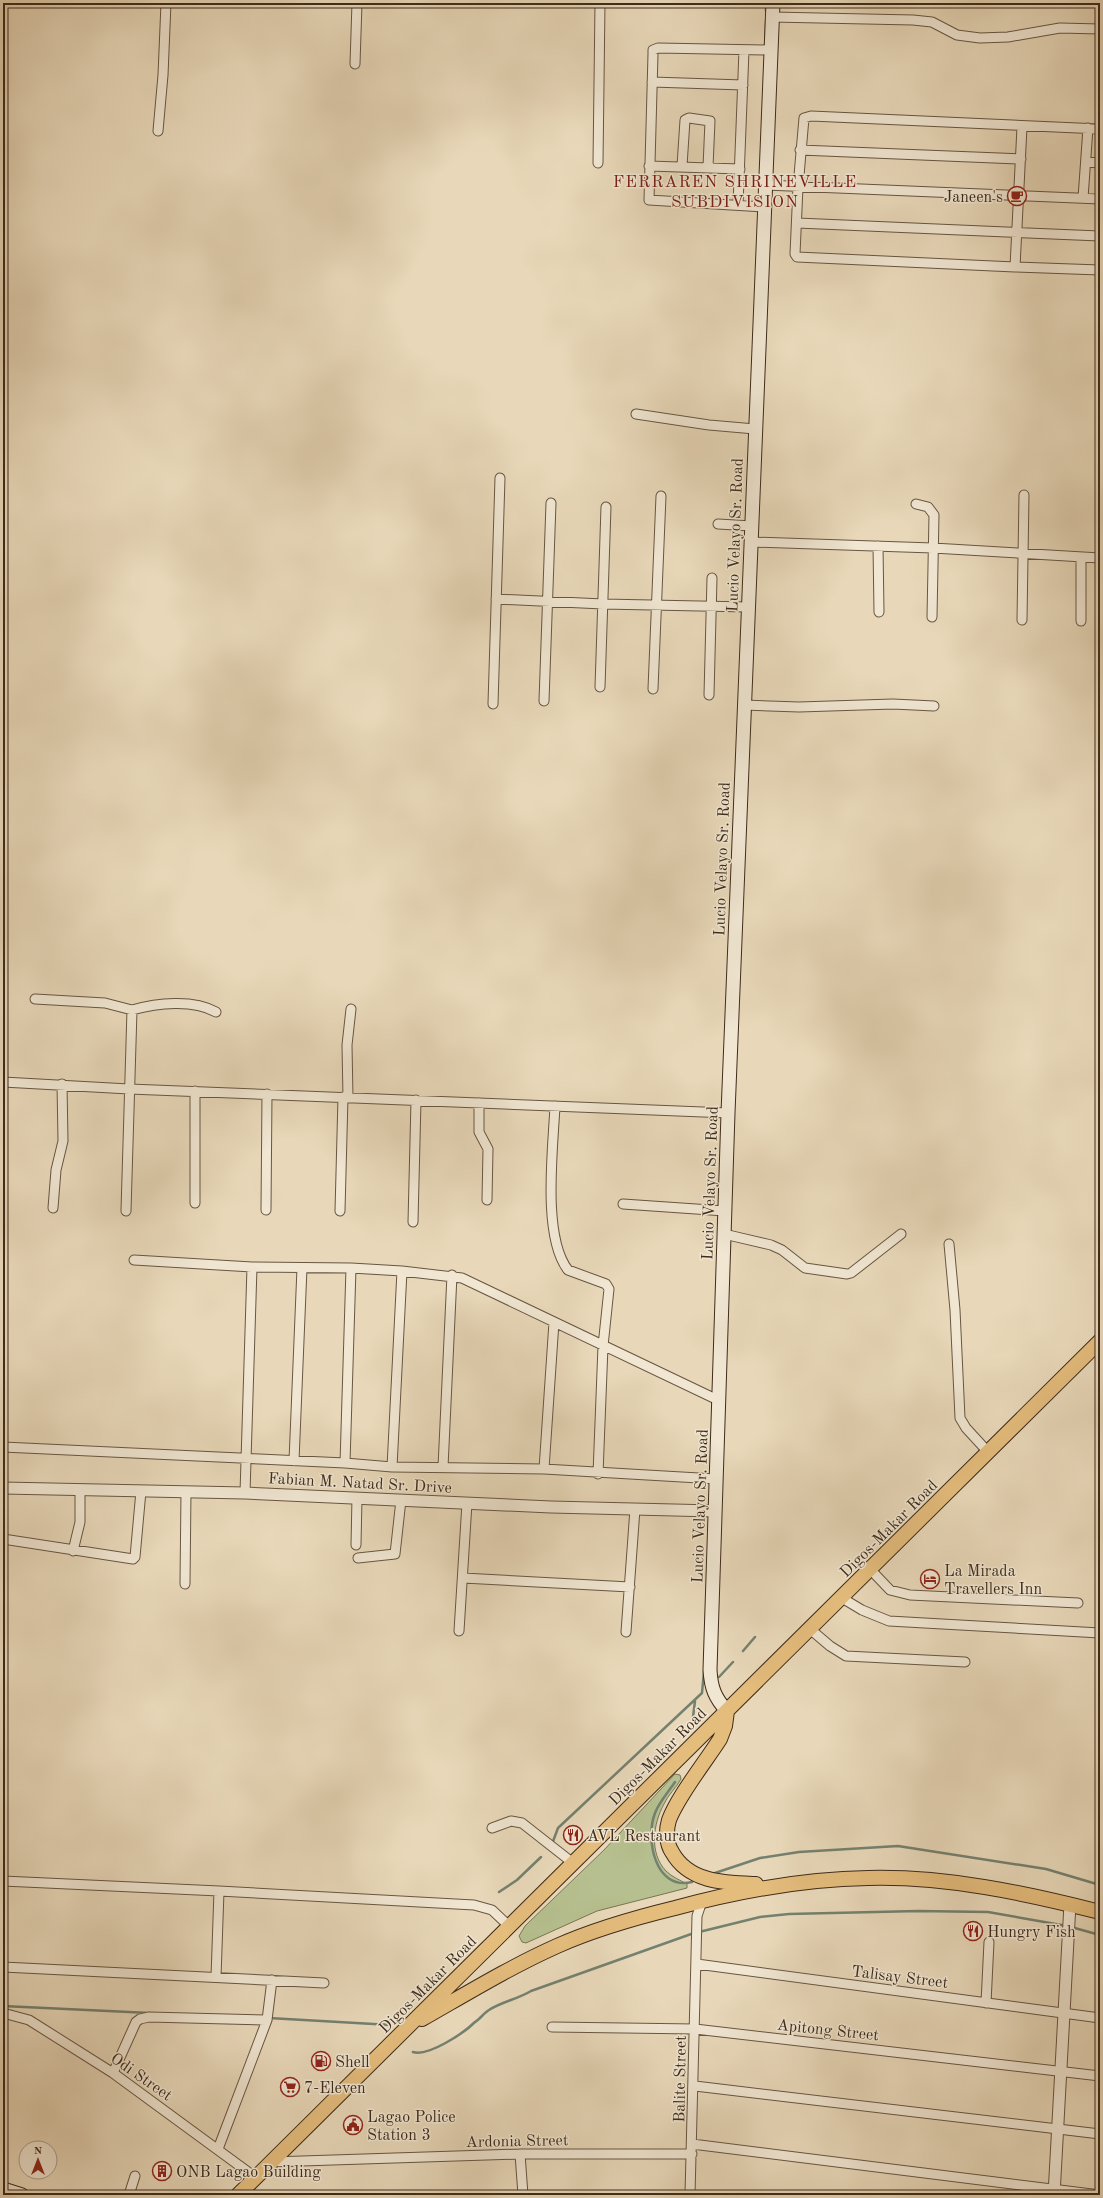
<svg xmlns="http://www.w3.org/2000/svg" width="1103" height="2198" font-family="'Old Standard TT',serif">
<rect width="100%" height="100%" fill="#e8d8b9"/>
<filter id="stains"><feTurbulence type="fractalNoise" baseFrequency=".005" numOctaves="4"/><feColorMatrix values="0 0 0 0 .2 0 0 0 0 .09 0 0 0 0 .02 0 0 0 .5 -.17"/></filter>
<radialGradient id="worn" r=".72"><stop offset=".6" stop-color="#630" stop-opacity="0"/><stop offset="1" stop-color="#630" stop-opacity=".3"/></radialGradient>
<path fill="#b6bf8f" stroke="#7a7554" d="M675 1774 680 1775 681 1779C676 1788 668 1795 664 1804 653 1824 649 1853 666 1871 672 1877 680 1880 687 1884V1888L597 1911 526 1943 522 1942 519 1936 525 1926 604 1850Z"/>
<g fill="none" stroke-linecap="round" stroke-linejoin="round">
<path stroke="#748170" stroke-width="2.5" d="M766 11V3
M765 48 766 21
M743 1651 755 1637
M719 1677 733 1662
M693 1717 695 1701
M675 1782C669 1791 659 1802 655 1813 645 1839 655 1891 692 1882
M552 1844 558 1828 702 1693 704 1671
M712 1874 760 1858 799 1852 898 1846 1046 1869 1100 1885
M499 1892 517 1880 541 1857
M1071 1927 1100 1935
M699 1932 760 1917 789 1914 918 1911 988 1912 1067 1926
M3 2006 150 2013
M269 2018 391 2025
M413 2052C428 2057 464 2033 475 2022 480 2019 484 2013 489 2010 501 2002 518 1999 531 1991L694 1933"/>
<defs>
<path id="minor" d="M772 17 913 20 932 22 957 35 980 38 1008 37 1060 28 1100 29
M355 64 357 3
M652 82 743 85
M1022 127 1015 267 1100 270
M158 131 163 75 166 3
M800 150 1021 159
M1086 162 1100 163
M598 163 600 3
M649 166 740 169
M682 166 685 120 689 118 710 121 708 167
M765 185 1100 199
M1083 198 1088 128
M738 205 744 50
M764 207 649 200 653 54V50L658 48 771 50
M797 223 1100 236
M1015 267 797 257 795 254 798 187 804 118 811 116 1100 129
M636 414 709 425 755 429
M916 504 928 507 934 515 932 617
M718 524 752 526
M751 542 933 548 1100 558
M878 546 879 612
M496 599 603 604 748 607
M1022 620 1024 495
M1081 621V557
M600 687 606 507
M653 689 661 496
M709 695 712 578
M544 701 551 503
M493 704 500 478
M744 705 799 707 893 704 934 706
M35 999 105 1003 132 1010 126 1211
M132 1010C157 1003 193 999 216 1012
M3 1082 129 1089 728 1113
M195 1091V1203
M348 1098 347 1045 351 1009
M479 1103V1132L488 1149 487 1200
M555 1106C553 1148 542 1237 568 1270L606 1284 609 1289 603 1346 598 1474
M623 1204 725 1211
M53 1208 56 1170 63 1141 62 1084
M266 1210 267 1094
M340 1211 343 1097
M413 1222 416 1100
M724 1234 771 1245 782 1250 805 1268 847 1274 851 1273 901 1234
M949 1244 955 1310 960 1418 966 1428 988 1452
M134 1260 252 1267 351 1268 402 1271 462 1278 720 1401
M3 1447 345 1463 392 1467 544 1469 716 1479
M294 1461 302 1268
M345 1463 351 1268
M392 1467 402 1271
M443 1467 452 1275
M544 1469 554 1322
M245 1493 252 1267
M3 1539 133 1559 135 1557 141 1491
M356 1545 357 1498
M73 1551 80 1522V1490
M358 1558 395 1554 401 1500
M870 1569 890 1590 910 1595 1078 1603
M463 1578 630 1587
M185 1584 186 1492
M842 1598 862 1610 889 1621 1100 1633
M810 1629 830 1646 846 1656 965 1662
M459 1631 467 1503
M626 1632 635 1509
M492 1828 511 1821 522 1823 573 1863
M3 1881 219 1891 216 1977
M219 1891 474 1905 492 1910 509 1926
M697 1964 1100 2018
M3 1967 324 1983
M986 2003 989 1942
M3 2013 29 2020 113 2073 255 2177
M552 2027 695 2029 1100 2076
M113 2073 136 2022 140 2019 149 2017 267 2020
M695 2086 1100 2134
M692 2144 1100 2195
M218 2149 267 2020 272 1980
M520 2154 523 2195
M271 2162 520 2154H692
M129 2195 135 2176
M690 2195 697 1916 702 1901"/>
<path id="tertiary" d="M3 1488 245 1493 551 1507 715 1511
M1054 2195 1070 1904"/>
<path id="secondary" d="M727 1711C715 1698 711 1688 710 1670L728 1113 773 3
M3 2189 22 2195"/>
<path id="primary" d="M727 1711 725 1726 720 1739C706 1761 678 1796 669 1820 666 1830 666 1843 672 1852 689 1883 726 1883 756 1884
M422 2019C466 1994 510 1967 557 1946 595 1929 634 1918 675 1908 738 1891 803 1879 868 1878 946 1876 1025 1893 1100 1912
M238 2195 1100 1341"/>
</defs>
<use href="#minor" stroke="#685642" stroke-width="11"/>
<use href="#tertiary" stroke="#685642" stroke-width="13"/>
<use href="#secondary" stroke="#3e2b1a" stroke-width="15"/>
<use href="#primary" stroke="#3e2b1a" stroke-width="16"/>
<use href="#minor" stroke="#f0e6d2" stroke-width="9"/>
<use href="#tertiary" stroke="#f0e6d2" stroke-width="11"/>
<use href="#secondary" stroke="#f0e6d2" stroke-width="13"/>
<use href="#primary" stroke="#e4bc7c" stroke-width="14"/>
</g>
<defs>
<symbol id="cafe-ring" viewBox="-11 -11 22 22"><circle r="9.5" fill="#f0e6d2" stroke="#8f2418" stroke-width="1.5"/><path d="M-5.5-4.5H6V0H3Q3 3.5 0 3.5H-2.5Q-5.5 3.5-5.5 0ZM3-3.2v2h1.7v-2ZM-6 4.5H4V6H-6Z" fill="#8f2418"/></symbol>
<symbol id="hotel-ring" viewBox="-11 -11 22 22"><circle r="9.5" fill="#f0e6d2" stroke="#8f2418" stroke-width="1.5"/><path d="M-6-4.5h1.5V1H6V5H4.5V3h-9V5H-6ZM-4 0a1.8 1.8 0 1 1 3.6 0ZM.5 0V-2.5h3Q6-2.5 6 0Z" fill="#8f2418"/></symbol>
<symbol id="restaurant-ring" viewBox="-11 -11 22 22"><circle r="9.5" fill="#f0e6d2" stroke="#8f2418" stroke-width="1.5"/><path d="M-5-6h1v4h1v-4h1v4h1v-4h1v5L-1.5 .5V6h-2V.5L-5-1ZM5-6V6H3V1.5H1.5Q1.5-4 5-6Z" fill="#8f2418"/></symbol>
<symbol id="fuel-ring" viewBox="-11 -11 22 22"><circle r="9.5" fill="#f0e6d2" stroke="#8f2418" stroke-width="1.5"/><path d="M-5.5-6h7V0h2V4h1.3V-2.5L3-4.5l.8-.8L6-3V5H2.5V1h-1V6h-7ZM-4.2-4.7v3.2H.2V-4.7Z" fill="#8f2418"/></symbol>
<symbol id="supermarket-ring" viewBox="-11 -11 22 22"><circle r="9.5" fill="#f0e6d2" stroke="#8f2418" stroke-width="1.5"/><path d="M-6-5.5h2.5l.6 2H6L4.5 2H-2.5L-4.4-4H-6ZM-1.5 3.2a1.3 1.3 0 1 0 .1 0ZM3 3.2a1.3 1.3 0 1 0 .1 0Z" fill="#8f2418"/></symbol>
<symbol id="civic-ring" viewBox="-11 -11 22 22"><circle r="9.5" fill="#f0e6d2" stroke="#8f2418" stroke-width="1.5"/><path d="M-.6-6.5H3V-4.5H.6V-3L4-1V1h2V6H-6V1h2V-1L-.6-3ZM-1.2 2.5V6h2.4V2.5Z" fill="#8f2418"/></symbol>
<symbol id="building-ring" viewBox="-11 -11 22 22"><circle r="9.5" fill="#f0e6d2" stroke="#8f2418" stroke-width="1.5"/><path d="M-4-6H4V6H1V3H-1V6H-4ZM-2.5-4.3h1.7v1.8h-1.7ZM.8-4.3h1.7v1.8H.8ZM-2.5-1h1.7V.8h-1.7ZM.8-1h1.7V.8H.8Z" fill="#8f2418"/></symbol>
</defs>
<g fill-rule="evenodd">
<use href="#cafe-ring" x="1006" y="185" width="22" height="22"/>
<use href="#hotel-ring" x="919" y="1568" width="22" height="22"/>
<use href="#restaurant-ring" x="562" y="1824" width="22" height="22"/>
<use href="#restaurant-ring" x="962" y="1920" width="22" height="22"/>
<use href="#fuel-ring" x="310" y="2050" width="22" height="22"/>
<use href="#supermarket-ring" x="279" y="2076" width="22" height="22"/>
<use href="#civic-ring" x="342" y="2114" width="22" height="22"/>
<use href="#building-ring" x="151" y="2160" width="22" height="22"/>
</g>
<g text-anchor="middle" stroke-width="3" stroke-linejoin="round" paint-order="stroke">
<g font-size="16" fill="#3e2b1a" stroke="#f0e6d2" text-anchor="start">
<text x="1003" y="202" text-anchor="end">Janeen's</text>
<text x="944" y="1576">La Mirada<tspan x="944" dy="18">Travellers Inn</tspan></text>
<text x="587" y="1841">AVL Restaurant</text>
<text x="987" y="1937">Hungry Fish</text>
<text x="335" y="2067">Shell</text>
<text x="304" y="2093">7-Eleven</text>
<text x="367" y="2122">Lagao Police<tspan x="367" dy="18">Station 3</tspan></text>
<text x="176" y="2177">ONB Lagao Building</text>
</g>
<g font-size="16" fill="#3e2b1a" stroke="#f0e6d2">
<text transform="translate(734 535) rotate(-88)" y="6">Lucio Velayo Sr. Road</text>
<text transform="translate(721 859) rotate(-88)" y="6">Lucio Velayo Sr. Road</text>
<text transform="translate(709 1183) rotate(-88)" y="6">Lucio Velayo Sr. Road</text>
<text transform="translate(360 1482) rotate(3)" y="6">Fabian M. Natad Sr. Drive</text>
<text transform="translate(699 1506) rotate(-88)" y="6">Lucio Velayo Sr. Road</text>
<text transform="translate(888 1528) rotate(-45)" y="6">Digos-Makar Road</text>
<text transform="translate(657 1756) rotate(-45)" y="6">Digos-Makar Road</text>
<text transform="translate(900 1976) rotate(7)" y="6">Talisay Street</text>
<text transform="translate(427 1984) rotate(-45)" y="6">Digos-Makar Road</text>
<text transform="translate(828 2029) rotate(6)" y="6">Apitong Street</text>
<text transform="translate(142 2076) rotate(35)" y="6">Odi Street</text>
<text transform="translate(679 2079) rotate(-89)" y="6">Balite Street</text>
<text transform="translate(517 2140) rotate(-1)" y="6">Ardonia Street</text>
</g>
<g font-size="17" letter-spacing="1" fill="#7a1f14" stroke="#f0e6d2">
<text x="735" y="187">FERRAREN SHRINEVILLE<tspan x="735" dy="20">SUBDIVISION</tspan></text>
</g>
</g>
<rect width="1103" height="2198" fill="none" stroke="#e8d8b9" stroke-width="16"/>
<rect x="4" y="4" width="1095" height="2190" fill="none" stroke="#3e2b1a" stroke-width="2"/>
<rect x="8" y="8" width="1087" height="2182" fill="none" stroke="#3e2b1a"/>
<g transform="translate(38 2160)"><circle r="19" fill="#f0e6d2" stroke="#a99b88"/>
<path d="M0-3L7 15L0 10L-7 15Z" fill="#8f2418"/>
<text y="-6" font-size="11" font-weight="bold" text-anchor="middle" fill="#3e2b1a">N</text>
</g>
<rect width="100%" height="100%" filter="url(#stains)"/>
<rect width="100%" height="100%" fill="url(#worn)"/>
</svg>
